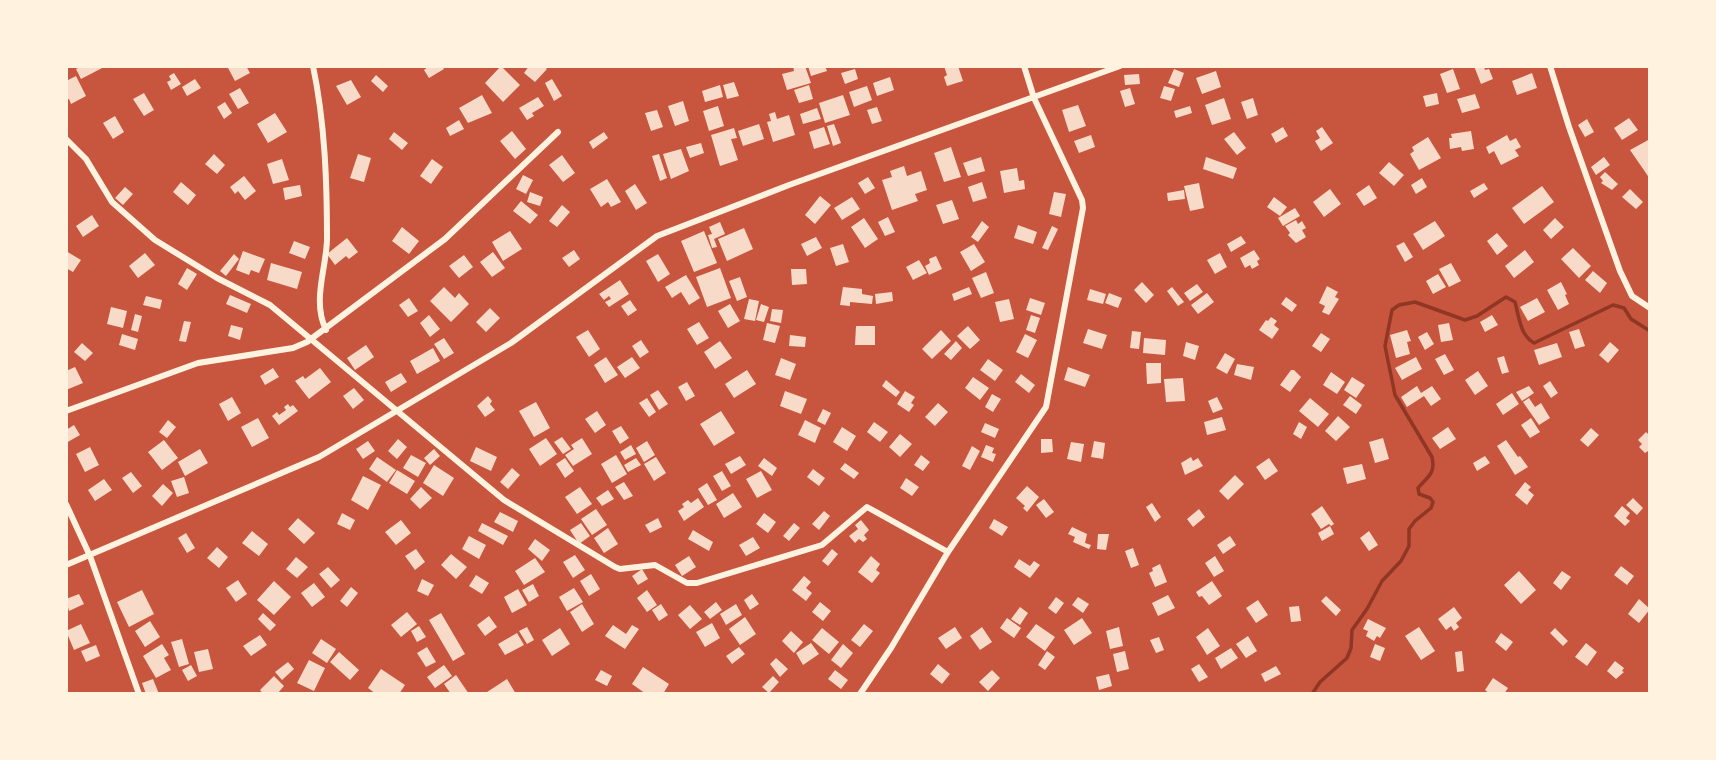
<svg xmlns="http://www.w3.org/2000/svg" width="1716" height="760" font-family="'PT Sans Narrow',sans-serif">
<rect width="100%" height="100%" fill="#c8553d"/>
<g fill="none" stroke-linecap="round" stroke-linejoin="round">
<path stroke="#8f3625" stroke-width="3.5" d="M1312 694 1320 682 1347 658 1351 648 1352 630 1367 609 1382 581 1401 561 1409 546V529L1415 521 1431 508 1433 502 1430 498 1419 494 1418 488C1427 477 1436 474 1432 457L1395 395 1385 346 1392 310 1399 305 1415 302 1465 320 1477 316 1506 297 1515 302C1519 317 1520 335 1534 343L1613 305 1624 308 1631 319 1650 331"/>
</g>
<path fill="#f7dbc8" d="M82 66H106L81 79 76 69Z
M227 66H246L250 73 235 81Z
M429 66H442L444 69 429 78 424 70Z
M501 66 520 85 503 102 485 83Z
M529 66H544L547 69 535 82 524 73Z
M793 66H805L811 83 787 90 782 74 794 71Z
M808 66H825L827 71 811 76Z
M944 66H958L963 81 947 86 944 77 947 75Z
M1474 66H1484L1485 70 1489 69 1493 79 1481 84Z
M855 69 858 79 845 84 841 73Z
M1174 69 1184 73 1179 87 1168 83Z
M1453 69 1460 89 1447 93 1440 74Z
M1216 71 1221 87 1202 94 1196 78Z
M174 73 181 84 171 90 167 82 171 80 169 76Z
M1532 73 1537 88 1517 95 1512 81Z
M1139 74 1140 84 1125 85 1124 75Z
M376 75 388 86 383 92 371 81Z
M76 76 86 96 71 104 69 99 66 100V81Z
M890 77 894 90 877 96 873 83Z
M195 79 201 88 187 96 182 87Z
M552 79 562 96 554 101 545 83Z
M351 80 361 97 347 105 336 86Z
M734 82 739 96 727 99 723 85Z
M720 85 723 97 705 102 702 91Z
M809 85 813 99 799 103 794 90Z
M867 86 872 100 854 107 849 92Z
M1164 86 1175 89 1171 101 1160 98Z
M240 88 249 103 238 109 229 94Z
M1130 88 1135 104 1125 107 1120 91Z
M144 93 154 110 144 116 133 99Z
M1437 93 1439 104 1426 107 1423 96Z
M1475 94 1480 108 1462 113 1457 99Z
M482 95 492 113 468 123 459 108Z
M843 95 850 115 825 123 819 103Z
M538 97 544 106 532 113 534 116 527 120 519 108Z
M1224 98 1231 119 1212 125 1205 105Z
M1253 98 1258 115 1247 119 1241 102Z
M683 101 689 121 675 126 668 106Z
M225 102 232 113 224 119 217 107Z
M1078 105 1086 126 1069 132 1062 110Z
M718 106 724 126 709 131 703 111Z
M1190 106 1192 113 1176 118 1174 111Z
M877 107 882 121 872 124 867 110Z
M817 108 821 119 803 124 800 114Z
M657 110 663 127 651 131 645 113Z
M775 112 777 119 789 115 795 135 773 142 767 122 771 121 769 114Z
M275 113 287 132 268 143 257 124Z
M115 116 124 132 113 139 103 123Z
M1629 118 1638 130 1622 140 1614 128Z
M1587 119 1594 132 1585 137 1578 125Z
M459 120 464 129 450 136 446 128Z
M759 124 764 139 743 146 738 131Z
M834 124 841 143 833 146 827 126Z
M824 127 830 144 814 149 809 132Z
M1283 127 1288 136 1276 143 1271 134Z
M1322 127 1333 143 1321 151 1315 141 1320 138 1316 131Z
M734 128 737 138 731 139 738 160 720 166 711 135Z
M512 131 526 149 515 159 500 141Z
M1471 131 1474 149 1462 151 1461 147 1450 149 1449 138H1452L1451 134Z
M394 132 408 143 402 150 389 139Z
M604 132 608 138 593 149 589 142Z
M1234 132 1246 148 1237 155 1224 139Z
M1091 135 1095 147 1079 153 1074 141Z
M1507 135 1510 141 1516 138 1521 147 1515 150 1519 156 1501 165 1494 151 1489 154 1486 147Z
M1428 137 1441 158 1419 170 1410 154 1414 151 1412 147Z
M1650 139V179L1630 150Z
M701 143 704 153 690 158 686 147Z
M951 147 961 177 944 182 934 153Z
M681 149 689 171 671 179 663 154Z
M214 154 225 165 217 174 205 164Z
M358 154 371 158 364 182 350 178Z
M659 154 667 178 660 181 652 156Z
M562 155 575 173 563 182 549 165Z
M981 157 985 171 968 176 963 163Z
M1206 157 1237 168 1233 179 1203 169Z
M1604 157 1610 165 1596 175 1591 167Z
M282 159 289 180 273 184 267 164Z
M432 159 443 167 431 184 420 176Z
M1389 162 1404 175 1394 186 1379 173Z
M904 166 907 176 921 171 927 190 915 194 918 201 892 210 882 180 892 177 890 171Z
M1017 168 1019 181 1024 180 1025 189 1004 193 1000 171Z
M1605 172 1618 184 1612 190 1601 183 1603 181 1600 177Z
M523 175 533 180 526 194 516 189Z
M244 176 256 191 245 200 238 191 235 194 230 187Z
M868 177 875 188 865 194 858 183Z
M1422 178 1427 187 1416 194 1411 185Z
M607 179 621 202 611 207 608 202 601 207 590 189Z
M181 182 196 195 188 205 173 192Z
M982 182 987 198 973 202 968 187Z
M1199 183 1204 208 1190 211 1184 186Z
M1484 183 1488 189 1474 198 1470 191Z
M635 184 647 203 636 210 625 191Z
M300 185 302 196 285 200 283 188Z
M1369 185 1377 198 1364 206 1356 194Z
M1542 186 1554 202 1524 224 1512 208Z
M125 187 133 194 123 205 115 198Z
M1330 189 1341 204 1324 217 1313 202Z
M1630 189 1643 202 1636 209 1622 197Z
M1184 190 1185 199 1168 201 1167 193Z
M530 192 543 197 540 206 527 202Z
M1054 192 1066 194 1061 217 1049 214Z
M820 196 831 205 815 224 805 215Z
M852 197 860 209 842 220 834 208Z
M1274 197 1287 207 1280 216 1267 207Z
M952 200 959 219 943 224 936 205Z
M521 201 538 215 530 224 513 211Z
M562 205 570 212 557 227 549 221Z
M1295 208 1300 216 1283 226 1278 218Z
M92 215 99 226 83 237 76 226Z
M888 217 895 232 885 236 878 222Z
M864 218 878 239 865 248 851 227Z
M1555 218 1564 227 1551 239 1543 230Z
M1296 220 1298 224 1302 221 1306 228 1302 230 1306 237 1296 243 1288 235 1290 233 1285 226Z
M982 221 989 227 978 242 971 237Z
M1435 221 1445 236 1423 250 1413 234Z
M720 222 725 234 714 239 717 247 712 248 708 235 712 234 709 227Z
M1018 225 1037 232 1033 244 1014 238Z
M1052 226 1058 229 1048 250 1042 248Z
M402 227 419 241 409 254 392 241Z
M744 228 753 249 727 261 718 239Z
M510 231 522 249 503 261 492 242Z
M704 231 717 263 694 272 681 241Z
M1497 233 1508 246 1497 255 1487 241Z
M1241 236 1246 243 1231 252 1227 244Z
M816 237 822 248 807 256 801 244Z
M347 238 358 252 349 259 346 256 335 265 327 254Z
M294 241 310 247 305 259 289 253Z
M1404 242 1413 257 1405 262 1396 246Z
M843 244 849 262 836 266 830 248Z
M974 244 985 262 971 271 960 252Z
M1573 248 1591 266 1579 278 1561 259Z
M574 250 580 259 569 267 562 258Z
M1254 250 1260 259 1257 261 1259 265 1252 269 1250 265 1245 268 1240 258Z
M1525 250 1534 262 1514 278 1505 266Z
M66 251 81 260 73 272 66 268Z
M243 251 265 259 259 273 251 270 249 275 236 270Z
M493 252 505 268 492 277 480 262Z
M145 253 155 265 138 278 129 266Z
M1220 253 1227 267 1215 274 1207 260Z
M234 254 239 259 226 276 220 271Z
M658 254 670 274 658 282 646 261Z
M464 255 473 267 459 278 449 266Z
M936 256 942 269 929 275 925 266 930 263 929 259Z
M919 260 927 273 913 280 906 267Z
M271 263 302 272 297 289 267 280Z
M1451 263 1461 281 1449 287 1439 269Z
M187 268 197 274 187 290 178 284Z
M720 268 731 298 707 307 696 277Z
M791 269H806L807 284 792 285Z
M1593 271 1607 283 1600 293 1585 280Z
M986 272 994 293 981 298 972 278Z
M1438 274 1446 287 1433 294 1426 281Z
M686 275 700 298 689 305 681 292 672 298 665 287Z
M740 277 747 297 737 301 729 281Z
M620 280 629 294 609 307 605 302 611 299 609 296 604 300 599 294Z
M1142 282 1154 295 1146 303 1134 290Z
M1561 282 1567 294 1565 295 1569 304 1558 310 1547 290Z
M1197 284 1203 292 1190 301 1184 293Z
M1327 286 1338 292 1335 297 1339 299 1329 315 1322 312 1325 306 1319 303Z
M444 287 455 298 459 293 469 304 451 322 430 301Z
M843 287 862 289V294L873 296 872 304 850 302V306L840 305Z
M969 287 972 294 954 301 952 294Z
M1172 287 1184 302 1178 306 1167 291Z
M1090 289 1106 294 1103 304 1087 300Z
M892 292 893 301 876 304 875 294Z
M1109 293 1122 298 1118 308 1105 303Z
M1207 293 1214 302 1198 314 1191 305Z
M230 295 251 304 247 313 226 304Z
M146 296 162 300 160 309 143 305Z
M1286 297 1297 305 1292 312 1281 304Z
M409 298 418 311 408 317 399 305Z
M1030 298 1045 303 1041 315 1026 310Z
M1537 298 1545 312 1528 321 1520 307Z
M749 299 759 301 755 321 744 319Z
M1009 299 1014 319 1000 322 995 302Z
M630 300 637 310 628 316 621 306Z
M730 304 740 321 728 328 718 311Z
M761 304 769 307 764 322 756 320Z
M111 307 127 311 123 328 107 324Z
M490 308 500 318 486 332 476 322Z
M772 309 783 310 781 323 770 321Z
M135 314 142 316 138 332 131 330Z
M429 315 440 329 430 337 420 323Z
M1031 315 1040 318 1035 333 1026 330Z
M1492 315 1498 325 1485 332 1480 322Z
M1271 317 1277 321 1274 325 1279 329 1272 339 1259 330 1266 320 1268 321Z
M184 321 191 322 186 342 179 341Z
M699 322 709 338 697 345 687 329Z
M767 323 780 326 775 343 763 340Z
M1449 323 1453 340 1441 342 1438 325Z
M231 325 243 328 240 340 228 336Z
M856 326H875V345H855Z
M968 326 980 340 970 349 957 336Z
M1088 329 1107 335 1102 349 1083 343Z
M1579 329 1585 346 1575 349 1569 332Z
M588 330 600 349 589 357 576 337Z
M941 330 951 341 932 359 922 349Z
M1407 330 1411 341 1407 342 1410 354 1396 358 1390 335Z
M1132 331 1141 332 1139 349 1130 348Z
M1427 332 1434 344 1425 350 1418 337Z
M1321 333 1330 339 1321 352 1312 346Z
M122 334 138 339 135 350 119 345Z
M1025 334 1037 340 1028 358 1016 352Z
M790 335 806 337 805 347 789 346Z
M444 338 454 353 444 359 434 344Z
M1144 338 1166 340 1165 355 1143 353Z
M641 340 649 352 640 358 632 346Z
M720 341 732 358 715 369 704 352Z
M956 341 962 348 951 360 944 354Z
M1186 342 1199 346 1195 360 1183 356Z
M1610 342 1619 350 1608 363 1599 355Z
M82 343 93 353 85 361 74 352Z
M1557 343 1562 357 1539 365 1534 350Z
M366 345 374 357 355 370 347 358Z
M433 348 440 361 417 374 410 361Z
M1225 353 1235 359 1227 374 1216 368Z
M1445 354 1454 370 1444 375 1435 359Z
M1504 356 1509 372 1502 374 1497 358Z
M606 357 618 375 605 383 594 365Z
M632 357 640 368 625 378 617 367Z
M1416 357 1422 369 1402 380 1395 368Z
M781 358 796 364 790 380 775 375Z
M988 359 1003 370 995 381 980 370Z
M1146 363H1161V383L1147 384Z
M1237 364 1254 367 1251 380 1234 375Z
M75 367 83 383 66 390V371Z
M1068 367 1090 375 1085 387 1064 380Z
M273 368 279 377 265 385 260 376Z
M320 368 331 382 309 399 295 381 303 376 305 379Z
M747 370 756 384 734 398 725 384Z
M1291 370H1294L1301 377 1290 392 1280 385Z
M1478 371 1488 386 1475 395 1465 380Z
M1331 372 1345 382 1337 394 1323 385Z
M401 373 407 382 391 392 385 382Z
M1021 374 1035 385 1029 393 1015 382Z
M973 377 989 388 980 400 965 388Z
M1352 377 1365 385 1356 398 1344 390Z
M1183 378 1185 401 1166 402 1164 379Z
M886 380 900 392 896 397 882 386Z
M1550 381 1558 393 1551 398 1543 386Z
M687 382 695 396 686 401 678 387Z
M1417 386 1421 393 1432 386 1441 399 1431 406 1424 396 1407 407 1401 397Z
M1529 386 1534 393 1522 401 1516 392Z
M354 388 364 400 353 409 343 396Z
M658 390 668 404 659 410 650 395Z
M785 391 807 399 801 414 780 406Z
M905 391 915 397 911 403 914 405 909 412 897 404Z
M1512 393 1519 404 1503 415 1496 404Z
M992 394 1001 399 993 412 985 407Z
M488 396 492 401 490 404 495 410 485 417 477 406Z
M1350 396 1362 405 1356 414 1343 405Z
M232 397 241 413 228 421 219 404Z
M1217 397 1223 409 1213 413 1208 401Z
M647 398 656 412 649 417 639 403Z
M1310 398 1329 414 1318 427 1299 411Z
M1529 398 1535 407 1541 403 1550 418 1539 425 1523 402Z
M536 402 550 428 534 437 519 411Z
M938 403 948 412 935 426 925 417Z
M288 404 290 407 293 405 298 411 279 425 272 416 277 412 279 415 286 410 284 407Z
M823 409 831 413 825 425 817 421Z
M597 411 606 425 595 433 585 419Z
M721 411 735 433 714 446 700 424Z
M1338 416 1350 427 1336 441 1325 431Z
M1222 417 1226 430 1207 435 1204 422Z
M258 418 269 438 252 447 241 427Z
M1531 418 1540 432 1530 438 1521 425Z
M168 420 176 427 167 438 159 432Z
M805 420 821 428 815 443 798 435Z
M874 422 888 432 880 442 867 432Z
M1299 422 1307 427 1301 439 1293 434Z
M985 423 999 429 995 438 981 432Z
M74 425 80 435 66 443V430Z
M621 426 629 438 620 444 612 431Z
M842 427 856 436 847 451 833 442Z
M1448 427 1456 439 1440 449 1432 438Z
M1591 428 1599 435 1588 447 1580 440Z
M1646 432 1650 436V452L1648 451 1645 453 1639 447 1642 444 1638 440Z
M900 434 912 444 900 457 889 447Z
M562 437 571 449 563 454 554 442Z
M546 438 557 454 540 466 529 449Z
M582 438 592 454 573 466 565 455 574 449 571 445Z
M1383 438 1389 459 1375 463 1369 442Z
M398 439 407 447 397 459 388 451Z
M1041 439H1052L1053 452 1041 453Z
M164 440 178 458 162 470 148 452Z
M1506 440 1518 457 1520 456 1528 467 1515 475 1497 446Z
M368 441 375 451 363 459 356 449Z
M647 441 655 455 644 462 636 448Z
M1094 441 1105 443 1103 459 1091 457Z
M1071 442 1084 444 1081 462 1067 459Z
M631 445 636 454 625 460 620 452Z
M986 445 994 448 992 453 996 454 993 462 981 457Z
M972 446 980 451 970 470 962 466Z
M90 447 99 465 85 472 76 454Z
M476 447 497 457 491 471 470 461Z
M200 449 208 463 185 476 178 462Z
M434 449 440 456 430 465 424 458Z
M411 455 426 463 418 477 403 468Z
M616 455 627 474 612 483 601 464Z
M921 455 930 462 923 471 914 465Z
M740 456 746 465 731 474 725 464Z
M1485 456 1490 463 1477 471 1473 463Z
M377 457 396 470 387 482 369 469Z
M656 457 666 473 654 481 644 464Z
M1191 457 1193 461 1198 458 1203 466 1185 475 1181 463Z
M565 458 574 471 565 478 556 464Z
M636 458 641 465 628 472 624 465Z
M764 458 777 468 772 476 758 466Z
M1269 458 1278 471 1265 480 1256 467Z
M845 463 859 473 854 479 840 469Z
M1362 464 1366 479 1347 484 1343 468Z
M434 465 454 478 443 496 423 483Z
M512 468 520 475 508 489 500 482Z
M813 469 825 478 819 486 807 477Z
M397 470 415 481 407 494 389 483Z
M722 471 731 486 722 491 713 476Z
M761 471 772 490 757 498 746 479Z
M131 472 142 486 133 493 122 478Z
M1235 475 1244 484 1228 500 1219 491Z
M363 476 381 485 368 510 351 500Z
M184 477 189 493 177 497 171 481Z
M906 478 919 487 912 496 900 488Z
M104 479 112 490 95 501 88 490Z
M624 482 633 496 624 500 615 487Z
M1525 482 1531 487 1528 490 1534 495 1527 505 1515 495Z
M707 483 717 500 708 505 698 489Z
M163 484 173 493 162 506 152 496Z
M1027 486 1039 497 1027 512 1023 508 1025 506 1016 498Z
M421 487 432 498 420 509 410 499Z
M580 487 592 504 577 514 565 497Z
M608 490 614 499 602 506 596 498Z
M733 493 742 507 724 518 716 504Z
M698 498 704 507 684 521 678 511 684 507 682 504 688 500 691 503Z
M1633 498 1643 508 1637 515 1626 505Z
M1044 499 1054 512 1046 518 1036 505Z
M1152 503 1161 517 1155 522 1146 507Z
M1322 506 1334 524 1331 526 1329 524 1321 529 1311 514Z
M1622 506 1630 513 1626 518 1630 521 1625 526 1614 516Z
M596 509 607 525 592 535 581 519Z
M1199 509 1205 517 1193 527 1187 519Z
M824 511 830 516 819 530 812 524Z
M500 512 518 521 513 532 494 522Z
M342 513 355 520 350 530 337 524Z
M764 513 776 522 768 533 756 524Z
M298 518 315 533 304 544 288 529Z
M658 518 662 527 650 533 645 525Z
M994 519 1008 527 1002 536 989 528Z
M401 520 411 533 396 545 385 532Z
M861 520 869 530 864 535 867 539 863 542 859 539 855 543 849 536 858 529 855 525Z
M482 523 508 536 503 545 478 531Z
M581 523 590 536 579 544 570 530Z
M794 523 800 528 789 541 783 536Z
M1330 526 1334 534 1322 541 1318 533Z
M1072 527 1087 534 1085 543 1091 545 1089 549 1073 542 1075 537 1068 534Z
M608 528 618 544 604 553 594 538Z
M693 530 713 542 709 551 688 539Z
M252 531 268 544 259 556 242 543Z
M1369 531 1378 545 1369 551 1360 538Z
M186 533 195 548 187 553 178 538Z
M1098 534H1109L1106 550 1097 549Z
M469 536 486 545 479 559 462 549Z
M1230 536 1236 545 1223 554 1217 545Z
M753 537 760 548 746 556 739 545Z
M535 539 550 550 542 561 528 549Z
M217 547 228 557 219 568 207 558Z
M1133 548 1139 565 1131 568 1125 551Z
M416 549 425 562 415 570 405 556Z
M832 549 838 554 828 566 822 561Z
M451 554 467 567 456 579 441 565Z
M575 555 585 570 573 578 563 562Z
M689 556 696 567 682 576 675 565Z
M871 556 880 564 876 570 880 573 872 583 858 572Z
M1215 556 1224 571 1214 577 1205 563Z
M296 557 308 567 297 578 286 569Z
M535 558 545 572 524 585 515 571Z
M1019 559 1030 566 1034 561 1040 565 1030 578 1014 567Z
M1160 564 1167 582 1155 587 1149 573 1153 571 1152 568Z
M1621 566 1634 576 1627 585 1614 575Z
M328 567 340 580 331 588 319 574Z
M642 569 648 579 638 585 632 576Z
M1519 571 1536 590 1521 604 1504 585Z
M1562 571 1571 577 1561 590 1553 583Z
M591 574 600 589 589 596 580 581Z
M476 575 489 583 482 594 469 586Z
M804 576 811 582 806 588 812 593 806 601 792 590Z
M422 579 434 585 428 596 417 591Z
M238 580 247 594 236 602 226 588Z
M274 581 291 597 274 615 257 600Z
M1212 581 1222 596 1209 605 1202 596 1199 597 1196 592Z
M314 583 325 597 312 607 301 593Z
M533 584 539 596 529 602 522 590Z
M351 587 358 593 347 607 340 601Z
M574 588 583 602 567 611 559 597Z
M518 589 527 605 512 613 504 597Z
M142 590 154 614 129 627 117 602Z
M647 590 657 605 647 612 637 598Z
M79 594 84 604 69 611 66 599Z
M752 594 759 604 750 610 744 600Z
M1168 595 1175 608 1158 616 1152 603Z
M1326 596 1341 610 1336 616 1321 601Z
M1056 597 1064 603 1056 614 1048 608Z
M1078 597 1089 604 1083 613 1072 605Z
M1639 599 1650 609 1639 623 1628 614Z
M1258 600 1268 615 1256 623 1246 608Z
M716 602 722 610 710 619 704 612Z
M820 602 831 611 823 621 812 612Z
M582 604 594 624 582 632 570 612Z
M661 604 668 615 659 621 652 610Z
M736 604 742 615 726 625 720 614Z
M690 605 702 619 690 629 678 615Z
M1299 606 1301 621 1291 622 1289 607Z
M1020 607 1028 613 1020 625 1011 619Z
M1454 607 1462 618 1456 623 1459 627 1454 631 1451 626 1446 630 1438 619Z
M407 612 417 624 401 637 391 625Z
M263 613 276 625 270 631 258 619Z
M441 613 465 654 453 661 429 620Z
M489 616 497 627 485 636 477 625Z
M745 617 756 634 740 645 729 629Z
M1007 618 1021 628 1014 638 1000 628Z
M1082 618 1092 633 1074 645 1064 630Z
M1368 619 1386 628 1380 638 1377 636 1374 641 1366 636 1368 631 1363 629Z
M150 621 160 637 145 647 135 631Z
M712 623 720 638 705 647 696 632Z
M81 624 90 643 74 650 66 631Z
M864 624 873 631 860 647 851 640Z
M1036 624 1055 637 1045 651 1026 637Z
M613 625 626 634 632 625 639 629 625 649 605 636Z
M419 626 426 637 417 642 411 631Z
M527 627 534 640 527 644 519 631Z
M955 627 962 638 946 649 938 638Z
M982 627 992 642 980 650 970 636Z
M1119 627 1123 646 1110 649 1106 631Z
M1419 627 1435 651 1421 660 1405 636Z
M560 628 570 644 552 656 542 640Z
M822 628 839 642 829 654 812 640Z
M1208 628 1220 646 1207 655 1196 637Z
M1555 628 1568 641 1563 646 1550 633Z
M791 631 803 642 794 653 782 641Z
M517 633 524 645 505 655 498 644Z
M1501 633 1513 642 1506 651 1495 642Z
M260 635 267 645 251 656 243 646Z
M1248 636 1257 651 1246 658 1236 644Z
M1159 637 1164 650 1156 653 1150 640Z
M182 639 189 664 179 667 171 642Z
M321 639 336 649 327 663 312 653Z
M811 643 819 654 803 665 796 653Z
M1586 643 1597 652 1587 666 1575 657Z
M162 644 169 655 164 658 171 670 156 678 143 656Z
M843 644 853 653 841 668 831 660Z
M1375 644 1385 648 1380 661 1370 657Z
M96 645 100 656 86 662 81 651Z
M427 647 436 662 426 667 417 653Z
M739 647 745 654 732 664 726 656Z
M1231 648 1238 658 1221 669 1215 658Z
M208 649 213 669 199 672 194 652Z
M1047 651 1055 657 1045 670 1038 665Z
M1125 651 1129 669 1117 672 1113 654Z
M1462 651 1464 671 1457 672 1455 652Z
M339 652 359 670 350 680 330 662Z
M776 658 788 669 780 677 770 664Z
M309 660 325 668 314 691 297 683Z
M1615 661 1624 668 1622 671 1624 672 1616 679 1607 671Z
M288 662 294 669 282 680 275 672Z
M938 664 950 674 942 684 930 674Z
M1199 664 1208 677 1199 682 1191 669Z
M191 665 197 676 188 681 182 670Z
M444 665 452 676 435 688 427 677Z
M1276 666 1281 674 1265 682 1261 674Z
M643 667 669 684 663 694H646L632 684Z
M381 669 405 685 399 694H376L368 688Z
M601 670 612 676 607 686 595 680Z
M835 670 848 680 841 689 828 679Z
M992 670 1000 678 988 691 979 682Z
M1109 674 1112 686 1099 690 1096 677Z
M456 675 469 694H451L444 684Z
M274 676 284 686 277 694H263L260 690Z
M773 676 779 682 769 693 762 687Z
M1493 678 1508 688 1504 694H1490L1485 690Z
M153 679 159 694H146L142 683Z
M507 679 516 694H484Z"/>
<g fill="none" stroke-linecap="round" stroke-linejoin="round">
<path stroke="#fff3e0" stroke-width="6" d="M313 66C325 123 327 182 327 240 326 270 312 301 326 330
M1550 66 1569 127 1620 271 1632 296 1650 308
M66 139 86 159 112 202 155 240 217 278 270 305 504 500 615 567 620 569 655 565 687 583H697L822 545 867 507 948 552
M66 411 198 363 293 348 307 342 445 239 558 132
M66 504 90 556 139 694
M66 565 319 457 511 343 657 236 789 185 1120 66
M860 694 891 648 948 552 1046 407 1083 208 1082 200 1034 98 1024 66"/>
</g>
<rect width="1716" height="760" fill="none" stroke="#fff3e0" stroke-width="136"/>
</svg>
